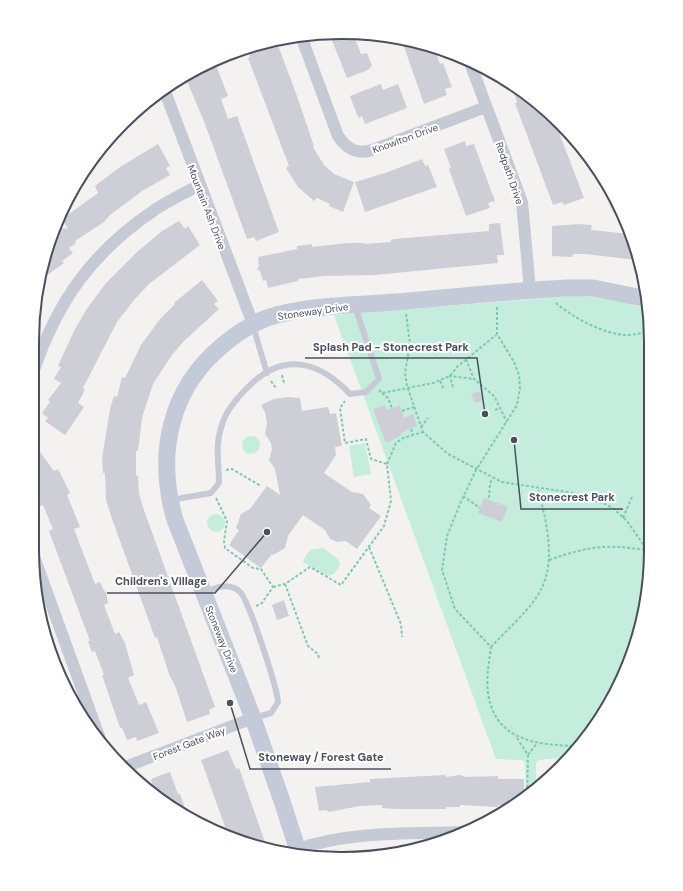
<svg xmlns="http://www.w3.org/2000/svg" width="683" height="891" font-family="'DM Sans',sans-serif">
<rect width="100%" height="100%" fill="#f3f2f1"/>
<path fill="#c4eddd" d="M575 296 606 298 648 309V590L628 668 599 721 570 757 539 760 536 763V789L526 797 525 763 523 760 496 759 334 315Z
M242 445a9 9 0 1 1 18 0a9 9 0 1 1-18 0Z
M365 443 371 474 354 477 349 446Z
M207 523a9 9 0 1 1 18 0a9 9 0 1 1-18 0Z
M323 548 339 560 340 565 334 574 328 576 304 563 303 560 310 550Z"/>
<path fill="#cecfd6" d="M341 32 353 33 361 54 367 53 372 66 368 70 347 78 329 33Z
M401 38 435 48 440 64 443 63 452 87 445 89 447 95 424 104Z
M276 40 297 96 314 146 313 147 324 165 334 174 354 182 343 212 329 206 330 204 317 198 314 201 298 187 286 168 289 166 248 58 250 57 247 48Z
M214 60 228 96 221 99 228 119 237 116 279 232 256 241 254 237 247 239 205 124 185 76Z
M510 82 558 121 555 122 584 198 564 205 562 202 553 205 515 103 517 102Z
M381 84 383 90 398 84 407 108 365 124 362 116 359 118 357 115 350 96Z
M465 141 466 146 474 144 495 201 488 203 490 208 466 216 449 169 451 168 444 149Z
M158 144 170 166 166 168 170 175 142 191 110 215 104 222 75 241 76 243 69 248 73 253 62 261 64 263 39 281 43 261 55 227 68 229 62 219 98 193 95 186 120 167Z
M422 159 425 166 428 165 429 167 437 187 365 212 355 182 385 173Z
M179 221 185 229 188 226 200 245 149 284 134 300 117 322 83 388 85 390 78 403 84 407 65 435 45 421 48 418 42 413 50 402 48 400 61 383 54 379 61 367 58 366 74 331 86 310 106 283 137 252 162 231Z
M500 223 504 255H497L498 263 375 275 324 276 298 279V281L268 288 266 280 263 281 260 271 257 269 259 266 258 257 297 249V246L312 244V247L347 243H364V244L391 242V240L394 239 489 231V224Z
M579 224 592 225 591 230 630 234 637 260 585 254H573L572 257 552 256V226Z
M202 280 218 301 214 304 219 309 184 341 172 355 153 384 142 418 138 451H136V476L138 475 139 494 144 510 215 707 209 710 210 714 187 722 176 688 169 674 157 637 155 638 111 516 106 500 105 473H103L102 458 110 409 114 396 117 397 122 377 125 378 141 345 160 319 175 304 174 303Z
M480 391 483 400 475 403 471 394Z
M288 397 300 398 302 411 328 407 330 414 336 413 342 446 335 447 336 455 324 473 352 492 363 494 371 505 369 508 381 516 357 549 346 541 337 542 330 539 325 530 303 515 288 536 285 548 273 555 272 554 261 568 229 545 239 530 236 528 241 514 250 509 267 486 280 495 275 469 269 460 272 449 271 443 265 434 267 423 265 412 261 405 274 399Z
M385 405 387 410 400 405 404 418 413 414 417 426 406 430 397 438 386 443 373 409Z
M32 441 54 471 58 469 70 493 67 495 80 527 74 529 95 584 100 582 104 591 106 592 108 603 104 605 115 634 119 632 125 643 134 675 128 678 133 690 139 705 146 702 159 733 137 741 136 737 127 740 122 728H120L102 675H104L95 651 92 652 88 641H90L49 531 53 529 43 505 39 507 35 496 37 495 32 487Z
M484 498 508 507 502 522 478 513Z
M284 600 289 616 277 620 272 605Z
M228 750 236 769 239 768 267 848 228 835 201 760Z
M170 772 178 794H180L188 816 144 786 152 783 151 780 153 778Z
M445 775 446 777 460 775 466 777 498 776V779H524V798L516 805H498V807L460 805V807H446V809H396L382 808V805L360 806 328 812 327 810 319 811 315 787 370 782V779Z"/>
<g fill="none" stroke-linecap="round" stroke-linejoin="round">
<path stroke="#7ec9b5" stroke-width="2" stroke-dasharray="3 2" stroke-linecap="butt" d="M556 303C572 317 605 335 627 335 634 335 641 333 648 332
M497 307V334L514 362 519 375 520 388 517 405 476 470 460 504 447 536 442 570 455 609 491 647C489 662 486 678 488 693 495 742 539 745 578 746
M406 314 410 343 405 373 407 386 423 432 448 454 502 482 574 493 605 504 614 509 627 521 647 550 646 569 648 587
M466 359 474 379 494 396 507 422
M282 375 284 383
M271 381 276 388
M440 381 444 390
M453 387 450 376 474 379
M379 390 382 393 433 383 450 376 457 367 496 335
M382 393 388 398 392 408
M495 410 500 408
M402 411 414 407
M421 427 428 418
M411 429 413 435
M387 464 396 443 403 438 423 432
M226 470 232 469 261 486
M463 496 480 508
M216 498 227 521 224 541 225 548 253 568 261 569 273 587 262 603 256 606
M489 498 490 484 492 478
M623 518 632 497
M369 547 401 624 402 637
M549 560C590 546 604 544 647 550
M285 584 308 646 318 654 319 658
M273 587 285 584 310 567 341 585 384 526 391 501 387 464 371 459 366 439 345 443 340 408 345 401
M491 647C506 631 524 615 536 598 559 565 546 522 538 488
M517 738 528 755 527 795
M528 755 537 743"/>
<path stroke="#c6cad5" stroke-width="6" d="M253 326 267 373
M171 500 211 493 219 483C219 460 214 445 223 422 227 409 238 397 248 387 283 352 318 360 350 394L366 392 379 379 355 306
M206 592C216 587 230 582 240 592 249 601 277 687 278 702L271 713 254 718"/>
<path stroke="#c6cad5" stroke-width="12" d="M301 36 338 136C347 149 357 155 372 150L486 107
M469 60 522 202 530 290
M164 89 253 324
M33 373C57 301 93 251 156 209 170 200 185 193 199 185
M33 554 99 736
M125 767 253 718
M298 849C351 831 407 834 462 832"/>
<path stroke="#c5cad8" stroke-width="17" d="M299 854 282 801 253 718 175 520C156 455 169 389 223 345 236 334 251 324 267 318 304 305 357 305 396 302 453 297 510 291 567 288H593L648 299"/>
</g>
<g text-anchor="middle" stroke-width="4" stroke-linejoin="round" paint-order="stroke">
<g font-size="10" fill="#4a505d" stroke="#fff">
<text transform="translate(405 138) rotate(-20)" y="4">Knowlton Drive</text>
<text transform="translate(510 173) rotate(71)" y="4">Redpath Drive</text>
<text transform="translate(207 207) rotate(69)" y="4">Mountain Ash Drive</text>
<text transform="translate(313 311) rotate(-8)" y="4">Stoneway Drive</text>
<text transform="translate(222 639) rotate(68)" y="4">Stoneway Drive</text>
<text transform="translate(189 743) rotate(-21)" y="4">Forest Gate Way</text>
</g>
</g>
<path d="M0 0H683V891H0ZM341 39H342A302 302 0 0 1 644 341V550A302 302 0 0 1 342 852H341A302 302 0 0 1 39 550V341A302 302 0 0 1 341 39Z" fill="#fff" fill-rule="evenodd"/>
<path fill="none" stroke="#4a505d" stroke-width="2" d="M341 39H342A302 302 0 0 1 644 341V550A302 302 0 0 1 342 852H341A302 302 0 0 1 39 550V341A302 302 0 0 1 341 39Z"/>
<path fill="none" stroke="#4a505d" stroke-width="1.5" d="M485 414L477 358H305M514 440L521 509H623M267 532L215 593H107M230 703L250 769H391"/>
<g fill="#4a505d" stroke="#fff" stroke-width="1.5">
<circle cx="485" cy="414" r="4"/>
<circle cx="514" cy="440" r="4"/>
<circle cx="267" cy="532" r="4"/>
<circle cx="230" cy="703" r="4"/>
</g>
<g font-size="11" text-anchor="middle" font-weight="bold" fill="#4a505d" stroke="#fff" stroke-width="4" stroke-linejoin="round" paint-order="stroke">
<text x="391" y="351">Splash Pad - Stonecrest Park</text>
<text x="572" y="501">Stonecrest Park</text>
<text x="161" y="585">Children's Village</text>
<text x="321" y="761">Stoneway / Forest Gate</text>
</g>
</svg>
